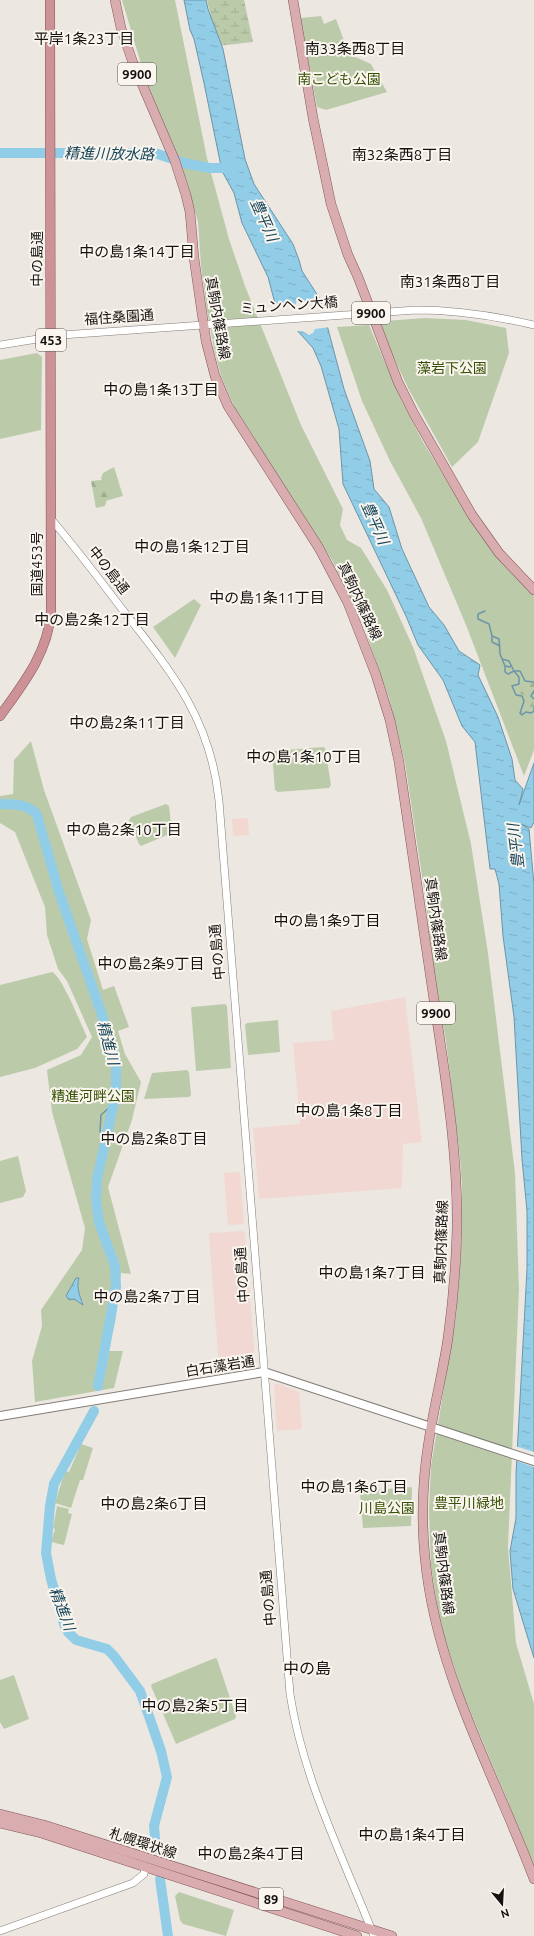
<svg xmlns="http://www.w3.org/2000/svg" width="534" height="1936" font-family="Ubuntu,'Noto Sans JP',sans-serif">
<defs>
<pattern id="forest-firs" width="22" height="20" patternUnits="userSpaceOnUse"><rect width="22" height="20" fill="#bbcbaa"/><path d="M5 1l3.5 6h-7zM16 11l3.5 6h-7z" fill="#a0ad91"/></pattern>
<pattern id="wetland-marsh" width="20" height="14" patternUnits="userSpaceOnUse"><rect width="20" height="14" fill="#bbcbaa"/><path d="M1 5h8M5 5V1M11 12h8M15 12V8" fill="none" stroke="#a0ad91"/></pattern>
<pattern id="water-ripples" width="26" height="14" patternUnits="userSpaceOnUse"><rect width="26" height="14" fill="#92cde8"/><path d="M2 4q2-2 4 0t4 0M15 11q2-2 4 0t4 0" fill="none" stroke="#7dafc6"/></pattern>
</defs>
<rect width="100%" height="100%" fill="#ede7e1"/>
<path fill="#f2d8d1" d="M248 818 249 835 233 836 232 819Z
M240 1172 244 1222 243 1224 228 1225 224 1173Z
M276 1383 299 1392 302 1429 277 1431 274 1386Z"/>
<path fill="#f2d8d3" d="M405 997 422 1142 403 1144 402 1186 401 1188 260 1199 259 1198 253 1128 300 1124 293 1043 334 1040 331 1011Z
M243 1231 245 1233 255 1359 250 1365 221 1370 219 1368 209 1235 210 1233Z"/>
<path fill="#bbcbaa" d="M122 0H175L207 158 229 239 245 286 301 425 343 509 340 525 347 540 361 548 387 590 413 647 446 741 471 844 488 953 515 1173 519 1289 508 1547 516 1643 534 1704V1865L463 1694 440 1624 431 1566 429 1511 431 1466 456 1315 462 1239V1187L460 1158 446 1041 434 975 425 896 405 763 389 698 361 619 332 560 235 408 221 376 214 349 207 310 201 266 198 222 188 186 146 81Z
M321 16 324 24 336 19 349 54 371 64 387 92 326 110 317 107 300 18Z
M425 318 466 320 506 328 509 353 478 442 452 467 408 388 380 328 385 321Z
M369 325 402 402 423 442 464 509 492 549 534 596V750L524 776 466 625 421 518 390 461 362 401 337 327Z
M37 353 42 357 41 430 0 439V360Z
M114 467 123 496 105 501 101 478 103 473Z
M194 599 201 605 175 658 153 627Z
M31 741 44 790 91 920 87 939 103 990 114 986 129 1027 118 1031 125 1054 141 1082 132 1120 108 1187 131 1274 121 1273 115 1323 108 1351H123L114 1388 35 1402 32 1361 42 1326 41 1310 82 1250 85 1228 52 1112 47 1070 81 1055 92 1037 67 981 58 969 47 935 45 907 15 832 0 823V796L13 794 14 760Z
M323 747 325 748 331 785 329 788 278 792 275 790 272 754 275 751Z
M166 804 169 806 172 833 141 846 139 844 129 820 131 817Z
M52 972C62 976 81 1024 87 1037L77 1049 35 1068 0 1077V985Z
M225 1004 227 1006 231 1068 196 1071 191 1008 192 1007Z
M278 1020 280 1052 248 1055 245 1025 247 1023Z
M187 1070 189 1072 191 1095 189 1097 144 1099 152 1073Z
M18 1156 26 1191 23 1197 0 1203V1161Z
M81 1444 93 1448 83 1480H80L71 1508 55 1503 65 1471 69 1472Z
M411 1487 412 1488 411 1526 363 1528 360 1493 362 1491Z
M57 1506 69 1509 68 1513 72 1514 64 1545 51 1542 55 1529 53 1528Z
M215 1658 217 1659 236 1716 235 1719 176 1744 151 1686 152 1684Z
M14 1675 29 1719 4 1729 0 1722V1680Z
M179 1892 234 1910 226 1936 183 1924 180 1920 175 1896Z"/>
<path fill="url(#forest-firs)" d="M100 480 104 481 109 492 105 506 96 508 91 481Z
M526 682 534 683V690L530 695C534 702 533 704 532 711L526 710 522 714 520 709 529 699 526 695 520 694 519 690 525 688Z"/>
<path fill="url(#wetland-marsh)" d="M207 0H244L253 42 218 46Z"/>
<path fill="url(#water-ripples)" stroke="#6c95a8" d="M184 0H206L208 9 223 49 245 159 254 184 293 244 299 260 302 271 320 299 344 389 370 461 374 489 389 507 402 549 429 607 444 625 459 651 480 665 478 675 498 717 512 759 515 780 523 789 519 805 534 763V822L531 828 521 824 529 829 534 885V1658L513 1589 510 1551 516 1518V1474L527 1269V1211L522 1159 514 1017 503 936 499 884 495 869H490L475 742 462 726 443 680 418 645 406 616 343 484 339 429 321 366 313 348 276 307 268 277 242 223 234 193 222 171 204 83 194 39 190 30Z
M76 1278H79C76 1288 80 1296 83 1305L74 1299 69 1300 66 1296Z"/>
<path fill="#ede7e1" d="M301 300 305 301 308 304H323L330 327 315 329 313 333 309 335 302 331H295L274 308 295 305 297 301Z
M515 1446 534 1452V1467L514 1460Z"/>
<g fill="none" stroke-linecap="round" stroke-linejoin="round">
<path stroke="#6c95a8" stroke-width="1.5" d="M485 611 478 614V619L489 624 492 636 499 639 500 654 505 666V672L508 674 514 671 519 677V684L512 686 516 695 522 696 524 701 520 713 522 715 526 712 531 713 534 711
M492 636V642L500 646
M502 659 509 661 514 671H520L525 681 534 682
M505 666 510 667 511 665
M534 691 531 696 534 699
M534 711V706
M104 1146 100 1131 101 1115 113 1104"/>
<path stroke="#92cde8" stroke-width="10" d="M0 153H155L184 163 209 168H236
M0 804C13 804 29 804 37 815L59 892 101 1012 116 1061V1093L97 1179 96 1200 99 1222 115 1266 116 1287 98 1386
M94 1411 54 1484 50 1506 46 1553 51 1579 64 1624 68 1632 76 1640 107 1649 114 1656 140 1691 150 1719 161 1751 167 1777 154 1826 156 1849
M160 1879 168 1936"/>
<defs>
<path id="tertiary" d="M0 345 62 335 416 310C456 310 495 316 534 325
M51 519C76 548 99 579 122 609 171 671 211 719 219 801L290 1694C303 1779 343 1857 374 1936
M0 1931 133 1883 144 1874 145 1867"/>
<path id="secondary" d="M0 1416 264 1372 534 1461"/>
<path id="primary" d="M115 0 121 28 133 63 175 161 186 195 190 212 194 258 206 341 215 376 228 406 319 548 348 603 376 675 390 720 399 762C411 844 423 925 435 1007 446 1081 458 1154 457 1229 456 1266 453 1302 448 1338 443 1372 434 1406 429 1440 421 1488 421 1540 429 1588 446 1691 498 1783 534 1879
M293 0 313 118 331 204 348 255 358 277 398 382 414 414 472 515 499 553 534 590
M0 1814 44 1825 392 1936
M0 1823 41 1833 357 1936"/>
<path id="trunk" d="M0 716C23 684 48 653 51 612L50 0"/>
</defs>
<use href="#tertiary" stroke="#827d77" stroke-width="8"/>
<use href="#secondary" stroke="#827d77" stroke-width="10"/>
<use href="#primary" stroke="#845456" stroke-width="10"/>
<use href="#trunk" stroke="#845456" stroke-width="10"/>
<use href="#tertiary" stroke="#fff" stroke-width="7"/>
<use href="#secondary" stroke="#fff" stroke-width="8"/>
<use href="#primary" stroke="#d9adb0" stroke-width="9"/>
<use href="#trunk" stroke="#cc9296" stroke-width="9"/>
</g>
<g text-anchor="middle" stroke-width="4" stroke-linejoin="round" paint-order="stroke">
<g fill="#faf5ee" stroke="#5a5753" stroke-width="1">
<rect x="118" y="63" width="38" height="22" rx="3"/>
<rect x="352" y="302" width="38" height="22" rx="3"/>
<rect x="36" y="329" width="30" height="22" rx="3"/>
<rect x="417" y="1002" width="38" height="22" rx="3"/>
<rect x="259" y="1888" width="24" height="22" rx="3"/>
</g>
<g font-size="13" font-weight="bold" fill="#151311">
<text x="137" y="79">9900</text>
<text x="371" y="318">9900</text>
<text x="51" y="345">453</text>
<text x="436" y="1018">9900</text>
<text x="271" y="1904">89</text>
</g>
<g font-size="14" fill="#365104" stroke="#faf5ee">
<text x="339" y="84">南こども公園</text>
<text x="452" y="373">藻岩下公園</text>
<text x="93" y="1101">精進河畔公園</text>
<text x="469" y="1508">豊平川緑地</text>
<text x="387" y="1513">川島公園</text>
</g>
<g font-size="14" fill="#151311" stroke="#faf5ee">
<text transform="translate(37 259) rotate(-90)" y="5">中の島通</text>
<text transform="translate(289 305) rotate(-4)" y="5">ミュンヘン大橋</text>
<text transform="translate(119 317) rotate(-4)" y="5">福住桑園通</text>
<text transform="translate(218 318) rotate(80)" y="5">真駒内篠路線</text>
<text transform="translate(37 564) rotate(-90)" y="5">国道453号</text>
<text transform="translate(109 570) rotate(52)" y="5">中の島通</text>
<text transform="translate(360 601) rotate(65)" y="5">真駒内篠路線</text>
<text transform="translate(436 919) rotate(82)" y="5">真駒内篠路線</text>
<text transform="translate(217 952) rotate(-95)" y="5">中の島通</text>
<text transform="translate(441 1242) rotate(-88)" y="5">真駒内篠路線</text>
<text transform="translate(242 1275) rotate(-94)" y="5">中の島通</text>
<text transform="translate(220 1366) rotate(-9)" y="5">白石藻岩通</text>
<text transform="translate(444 1573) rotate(83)" y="5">真駒内篠路線</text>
<text transform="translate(268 1598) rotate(-95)" y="5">中の島通</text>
<text transform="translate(143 1843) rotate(18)" y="5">札幌環状線</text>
</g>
<g font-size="15" fill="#151311" stroke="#faf5ee">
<text x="84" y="44">平岸1条23丁目</text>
<text x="355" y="54">南33条西8丁目</text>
<text x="402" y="160">南32条西8丁目</text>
<text x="137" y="257">中の島1条14丁目</text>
<text x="450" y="287">南31条西8丁目</text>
<text x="161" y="395">中の島1条13丁目</text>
<text x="192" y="552">中の島1条12丁目</text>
<text x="267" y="603">中の島1条11丁目</text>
<text x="92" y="625">中の島2条12丁目</text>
<text x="127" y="728">中の島2条11丁目</text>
<text x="304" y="762">中の島1条10丁目</text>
<text x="124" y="835">中の島2条10丁目</text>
<text x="327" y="926">中の島1条9丁目</text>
<text x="151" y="969">中の島2条9丁目</text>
<text x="349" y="1116">中の島1条8丁目</text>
<text x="154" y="1144">中の島2条8丁目</text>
<text x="372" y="1278">中の島1条7丁目</text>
<text x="147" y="1302">中の島2条7丁目</text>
<text x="354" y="1492">中の島1条6丁目</text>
<text x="154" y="1509">中の島2条6丁目</text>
<text x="195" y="1711">中の島2条5丁目</text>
<text x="412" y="1840">中の島1条4丁目</text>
<text x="251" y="1859">中の島2条4丁目</text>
</g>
<g font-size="15" font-style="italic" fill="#16465a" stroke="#faf5ee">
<text transform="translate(109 154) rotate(1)" y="5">精進川放水路</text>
<text transform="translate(264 220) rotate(66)" y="5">豊平川</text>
<text transform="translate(375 523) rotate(66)" y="5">豊平川</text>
<text transform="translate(516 846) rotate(-97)" y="5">豊平川</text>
<text transform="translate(108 1043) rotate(75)" y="5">精進川</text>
<text transform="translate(62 1609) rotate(69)" y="5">精進川</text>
</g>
<g font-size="16" fill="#151311" stroke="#faf5ee">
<text x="307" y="1674">中の島</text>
</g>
</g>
<g transform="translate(502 1904) rotate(162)" stroke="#faf5ee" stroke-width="3" paint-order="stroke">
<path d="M0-3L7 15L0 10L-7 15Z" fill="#151311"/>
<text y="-6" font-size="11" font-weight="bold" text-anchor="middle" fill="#151311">N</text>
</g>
</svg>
